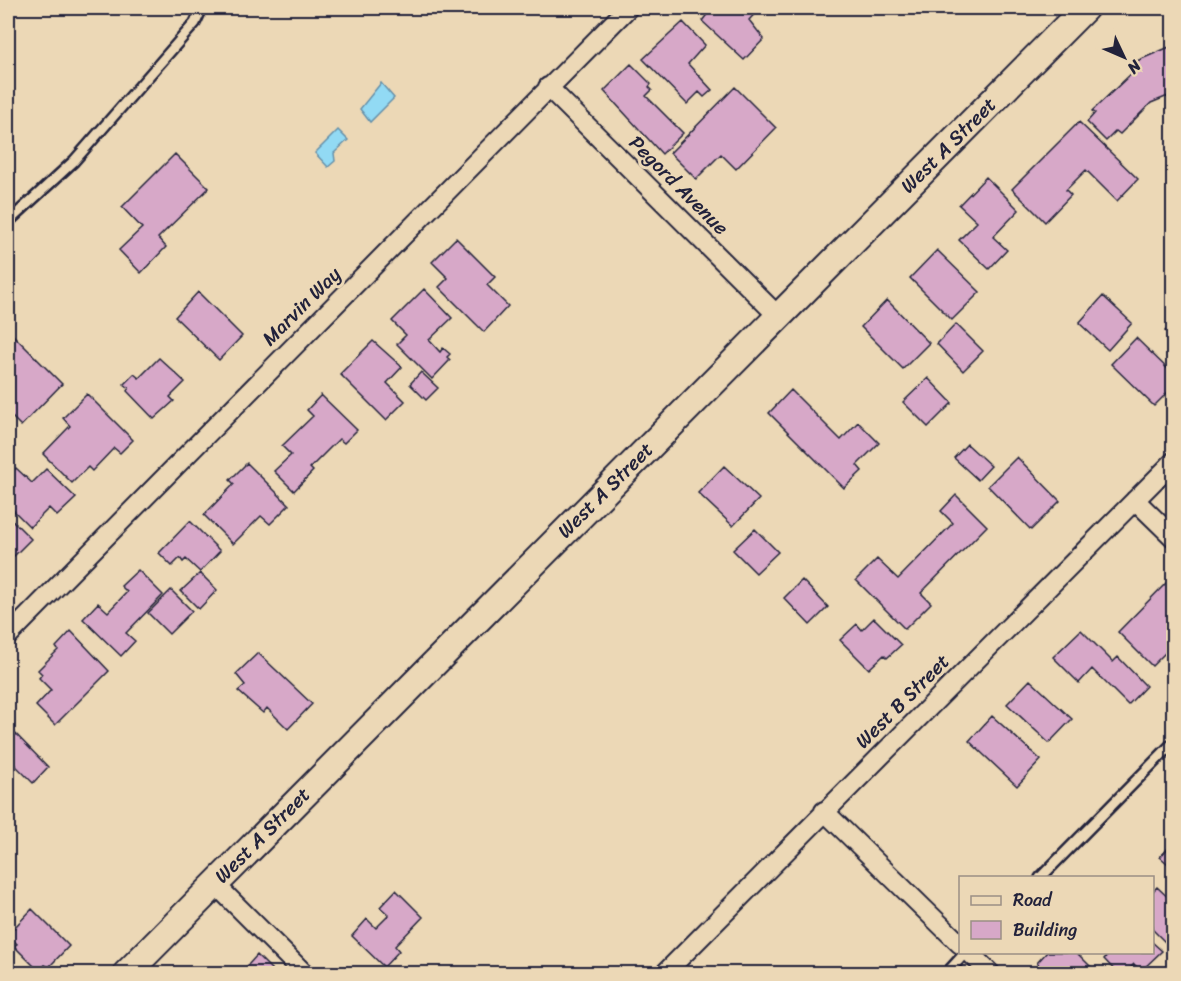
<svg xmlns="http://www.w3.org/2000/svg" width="1181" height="981" font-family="Sriracha,sans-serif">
<rect width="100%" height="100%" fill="#ecd8b6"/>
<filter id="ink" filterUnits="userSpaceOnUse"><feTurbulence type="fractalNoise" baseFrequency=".0167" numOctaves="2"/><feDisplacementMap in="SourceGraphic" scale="12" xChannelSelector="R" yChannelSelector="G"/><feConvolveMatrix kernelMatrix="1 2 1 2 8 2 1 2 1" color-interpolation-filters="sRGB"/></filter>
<g filter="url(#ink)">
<path fill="#92daf4" stroke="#6590aa" stroke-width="1.5" d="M381 83 394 98 370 122 360 109Z
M338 130 348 140 334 153 335 161 328 167 315 153Z"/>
<path fill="#d7a8c8" stroke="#22223b" stroke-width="1.5" d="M712 8H760L749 20 764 39 744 60 702 21Z
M683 22 705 45 688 64 712 90 704 97 699 92 687 104 643 59Z
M1174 45V99L1170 101 1168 96 1151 103 1120 134 1116 131 1106 141 1087 122 1095 113 1092 111 1133 72 1130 64Z
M631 64 651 84 649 87 652 90 646 96 683 133 662 154 604 91Z
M735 87 776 128 736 169 721 154 696 179 670 153Z
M1079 122 1138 179 1117 201 1086 170 1066 190 1071 195 1045 222 1012 189Z
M175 154 209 188 158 238 166 247 141 273 119 250 142 228 122 207Z
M986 177 1019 210 993 237 1007 250 989 269 959 240 977 222 959 205Z
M456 238 495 277 487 285 508 306 484 332 439 287 448 278 432 262Z
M937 250 980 292 952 320 910 278Z
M424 289 452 318 429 340 440 352 443 348 450 354 447 357 450 360 432 379 397 344 406 335 392 321Z
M198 292 242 336 219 360 175 317Z
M1103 296 1132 323 1108 350 1079 323Z
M887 300 929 343 903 369 861 327Z
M1174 323V340L1165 331Z
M956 324 983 351 963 371 937 344Z
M8 330 62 384 21 426 8 413Z
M1136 338 1174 375V386L1154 406 1111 364Z
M373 341 402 367 387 383 405 401 386 420 340 374Z
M159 358 185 382 170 397 174 401 154 419 127 391 129 388 124 384 134 374 139 378Z
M421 372 438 388 426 400 410 384Z
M928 378 952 403 928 427 903 402Z
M791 390 841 440 858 422 879 443 857 465 862 471 844 488 769 413Z
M87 394 133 440 120 453 114 448 92 471 88 467 72 483 43 454 70 426 63 418Z
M321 395 357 430 344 443 339 439 310 468 313 471 294 491 274 471 291 455 282 446 313 416 307 410Z
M967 444 991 466 978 480 954 458Z
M1017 457 1060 501 1031 530 988 486Z
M247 463 289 505 270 524 261 516 233 544 204 515 234 484 230 480Z
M724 466 759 499 733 526 698 493Z
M16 468 32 483 46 469 76 498 57 516 49 508 30 527 8 505V476Z
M956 495 987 526 921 593 931 603 905 629 856 580 877 559 898 579 953 523 941 511Z
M8 516 31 539 12 558 8 555Z
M190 521 220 551 200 572 186 559 183 562 180 558 172 566 159 553Z
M755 529 778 552 756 573 733 550Z
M138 570 163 595 126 633 135 641 121 656 83 619 98 603 108 612 127 592 121 586Z
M200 573 217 590 199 609 181 591Z
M1170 579 1174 582V644L1152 666 1118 632Z
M802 580 828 607 810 625 784 598Z
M171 590 192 611 169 634 148 613Z
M874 618 901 645 887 658 884 655 869 669 840 640 857 624 862 630Z
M1081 630 1113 662 1118 657 1146 686 1128 705 1092 669 1079 683 1053 657Z
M71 631 109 671 55 725 36 706 51 690 39 678 42 674 38 670 58 650 56 647Z
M258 653 312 704 288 729 267 708 263 713 238 691 245 685 236 674Z
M1030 680 1072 719 1049 743 1007 704Z
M992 716 1041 760 1017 786 969 741Z
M8 726 48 767 33 783 8 758Z
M1172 844 1174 845V869L1160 857Z
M1157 887 1174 903V941L1169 946 1152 929V892Z
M396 890 423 917 395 946 399 951 384 967 352 936 367 919 376 928 389 915 380 907Z
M32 909 69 946 49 967 45 965 39 971 14 946 17 944 12 939 8 944V923L13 929Z
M1152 942 1162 951 1141 971 1134 964 1124 974H1118L1104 959 1110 952H1152Z
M1047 952H1076L1098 974H1047L1037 963Z
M257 955 276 974H240Z"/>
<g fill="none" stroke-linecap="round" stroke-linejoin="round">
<defs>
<path id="service" d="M8 222 74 161 195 23 202 8
M1040 878 1174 742
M946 974 966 952"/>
<path id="minor" d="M548 87 778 316
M1135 500 1174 538
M8 636 628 8
M824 811 960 944
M214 883 305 974
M969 952 991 974
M664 974 1174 461"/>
<path id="secondary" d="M126 974 1085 8"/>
</defs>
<use href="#service" stroke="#22223b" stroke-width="14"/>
<use href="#minor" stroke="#22223b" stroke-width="22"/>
<use href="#secondary" stroke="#22223b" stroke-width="30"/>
<use href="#service" stroke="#ecd8b6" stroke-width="9"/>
<use href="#minor" stroke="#ecd8b6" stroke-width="18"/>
<use href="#secondary" stroke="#ecd8b6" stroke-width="26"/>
</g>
</g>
<g text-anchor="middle" stroke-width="6" stroke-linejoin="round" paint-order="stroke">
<g font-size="20" fill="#22223b" stroke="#ecd8b6">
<text transform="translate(948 145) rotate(-45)" y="7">West A Street</text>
<text transform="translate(679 185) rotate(45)" y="7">Pegord Avenue</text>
<text transform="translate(301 306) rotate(-45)" y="7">Marvin Way</text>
<text transform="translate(605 490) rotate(-45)" y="7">West A Street</text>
<text transform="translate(902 701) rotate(-45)" y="7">West B Street</text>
<text transform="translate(262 835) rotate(-45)" y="7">West A Street</text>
</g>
</g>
<rect width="1181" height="981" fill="none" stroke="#ecd8b6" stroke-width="30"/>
<rect x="15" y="15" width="1151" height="951" fill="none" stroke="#22223b" stroke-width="2" filter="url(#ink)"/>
<rect x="959" y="876" width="195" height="78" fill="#ecd8b6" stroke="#9b8f85" stroke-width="1.5"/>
<rect x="971" y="896" width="30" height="9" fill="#ecd8b6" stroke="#9b8f85" stroke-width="1.5"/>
<text x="1013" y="906" font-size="18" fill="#22223b">Road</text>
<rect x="971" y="921" width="30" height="18" fill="#d7a8c8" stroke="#9b8f85" stroke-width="1.5"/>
<text x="1013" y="936" font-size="18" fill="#22223b">Building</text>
<g transform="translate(1124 57) rotate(134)" stroke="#ecd8b6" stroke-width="4.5" paint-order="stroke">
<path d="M0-4.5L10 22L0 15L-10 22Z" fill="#22223b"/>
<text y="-9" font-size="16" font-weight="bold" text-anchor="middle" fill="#22223b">N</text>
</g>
</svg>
